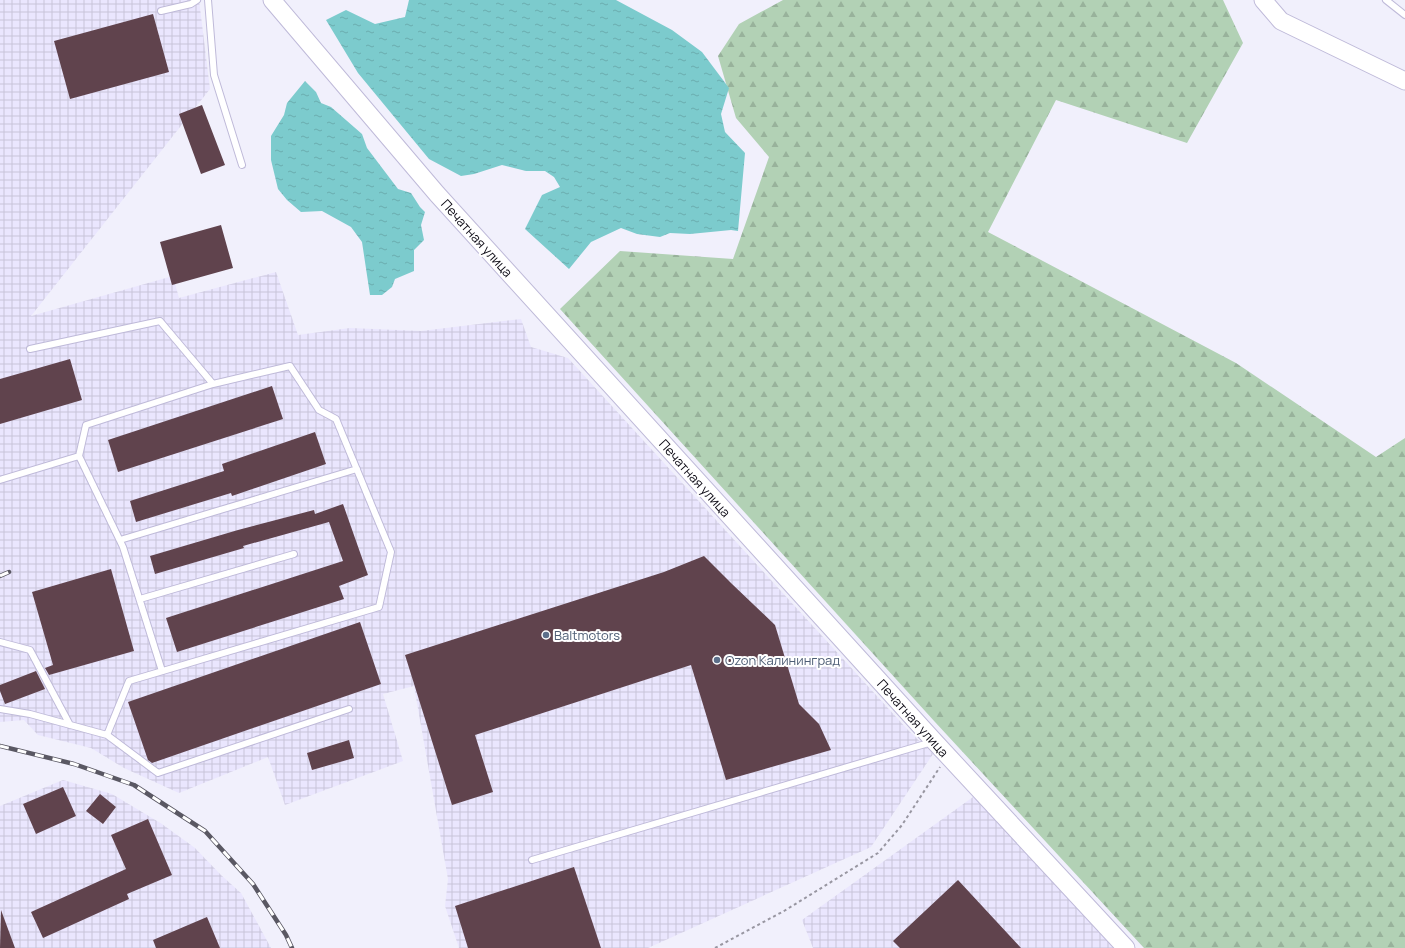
<svg xmlns="http://www.w3.org/2000/svg" width="1405" height="948" font-family="Manrope,sans-serif">
<defs>
<pattern id="industrial-grid" width="8" height="8" patternUnits="userSpaceOnUse"><rect width="8" height="8" fill="#eae6fe"/><path d="M0 4h8M4 0v8" fill="none" stroke="#c8c4d9"/></pattern>
<pattern id="forest-firs" width="22" height="20" patternUnits="userSpaceOnUse"><rect width="22" height="20" fill="#b2d1b5"/><path d="M5 1l3.5 6h-7zM16 11l3.5 6h-7z" fill="#98b29b"/></pattern>
<pattern id="water-ripples" width="26" height="14" patternUnits="userSpaceOnUse"><rect width="26" height="14" fill="#7ccbcd"/><path d="M2 4q2-2 4 0t4 0M15 11q2-2 4 0t4 0" fill="none" stroke="#6aadaf"/></pattern>
</defs>
<rect width="100%" height="100%" fill="#f1f0fc"/>
<path fill="url(#industrial-grid)" d="M0 0H199L210 89 31 316 173 276 179 298 276 272 298 335 350 328 421 331 521 319 531 347 568 358 908 730 933 754 871 847 648 948H459L445 906 448 879 414 686 383 694 403 761 285 805 268 757 179 793 124 768 91 748 38 735 24 720 0 722Z
M63 780 112 794 162 824 195 848 221 875 241 893 271 948H0V806Z
M980 792 1122 948H813L802 920Z"/>
<path fill="url(#forest-firs)" d="M783 0H1223L1243 43 1187 143 1056 100 988 232 1236 363 1376 457 1405 438V948H1144L935 722 560 309 620 251 733 259 769 157 736 118 718 56 739 24Z"/>
<path fill="url(#water-ripples)" d="M409 0H616L672 30 702 52 729 88 721 114 725 132 745 153 738 231 731 230 690 234 670 233 660 237 637 234 621 228 591 242 569 269 525 229 542 195 560 187 554 177 545 171H526L502 165 474 174 461 176 429 159 358 73 326 20 346 10 375 24 405 17Z
M305 81 316 92 321 103 331 107 362 134 367 148 398 189 411 193 420 207 425 212 421 225 424 240 414 250V271L395 279 392 287 382 295H370L362 242 351 227 322 211 301 212 287 200 278 189 271 160V136L284 115 287 103Z"/>
<path fill="#60434d" d="M153 14 169 72 70 99 54 41Z
M202 105 225 165 201 174 179 114Z
M221 225 233 268 172 285 160 242Z
M70 359 82 400 0 424V379Z
M272 386 283 419 118 472 108 440Z
M315 432 326 464 232 496 231 493 136 522 130 501 224 471 222 464Z
M343 504 368 575 339 586 344 599 177 652 166 618 343 561 329 522 243 546 244 548 155 574 150 556 238 530 314 510 315 514Z
M704 556 732 584 775 625 799 704 819 724 831 750 726 780 691 665 475 735 493 792 452 805 405 655 664 572Z
M111 569 134 651 49 675 45 668 53 665 32 592Z
M360 622 381 684 152 763 148 760 128 702Z
M36 671 45 689 5 704 0 691V685Z
M349 740 354 758 312 770 307 753Z
M63 787 76 816 36 834 23 804Z
M100 794 116 807 103 824 86 811Z
M148 819 172 875 127 894 129 899 43 938 31 912 126 869 111 835Z
M574 867 601 948H468L455 906Z
M958 880 1021 948H900L893 941Z
M1 910 15 948H0Z
M207 917 220 948H156L153 940Z"/>
<g fill="none" stroke-linecap="round" stroke-linejoin="round">
<defs>
<path id="lane" d="M208 0 214 75 242 165
M1386 0 1405 15
M161 11 191 4 197 0
M30 349 160 321 213 384 86 425 79 456 123 547 162 671
M0 480 79 456
M120 540 357 469
M140 599 294 554
M0 642 30 650 70 725
M0 709 30 714 107 735 158 773 349 709
M107 735 129 681 379 607 391 552 336 419 319 410 290 366 213 384
M532 860 932 742"/>
<path id="secondary" d="M272 0 437 194 934 741 1126 948
M1263 0 1281 21 1405 81"/>
</defs>
<use href="#lane" stroke="#bfbad9" stroke-width="8"/>
<use href="#secondary" stroke="#bfbad9" stroke-width="19"/>
<path stroke="#9896a1" stroke-width="2" stroke-dasharray="3 3" stroke-linecap="butt" d="M715 948 784 911 878 853 902 825 940 767"/>
<use href="#lane" stroke="#fff" stroke-width="6"/>
<use href="#secondary" stroke="#fff" stroke-width="17"/>
<defs>
<path id="rail" d="M0 576 9 572
M0 746 74 764 134 785 205 831 253 884 286 935 292 948"/>
</defs>
<use href="#rail" stroke="#5a5863" stroke-width="4.5"/>
<use href="#rail" stroke="#fff" stroke-width="3" stroke-dasharray="9" stroke-linecap="butt"/>
</g>
<g fill="#5c6f8a" stroke="#fff" stroke-width="1.5">
<circle cx="546" cy="635" r="4"/>
<circle cx="717" cy="660" r="4"/>
</g>
<g text-anchor="middle" stroke-width="4" stroke-linejoin="round" paint-order="stroke">
<g font-size="13" fill="#0c0a14" stroke="#fff">
<text transform="translate(477 238) rotate(48)" y="5">Печатная улица</text>
<text transform="translate(695 478) rotate(48)" y="5">Печатная улица</text>
<text transform="translate(913 718) rotate(48)" y="5">Печатная улица</text>
</g>
<g font-size="13" fill="#4e5e75" stroke="#fff" text-anchor="start">
<text x="554" y="640">Baltmotors</text>
<text x="725" y="665">Ozon Калининград</text>
</g>
</g>
</svg>
